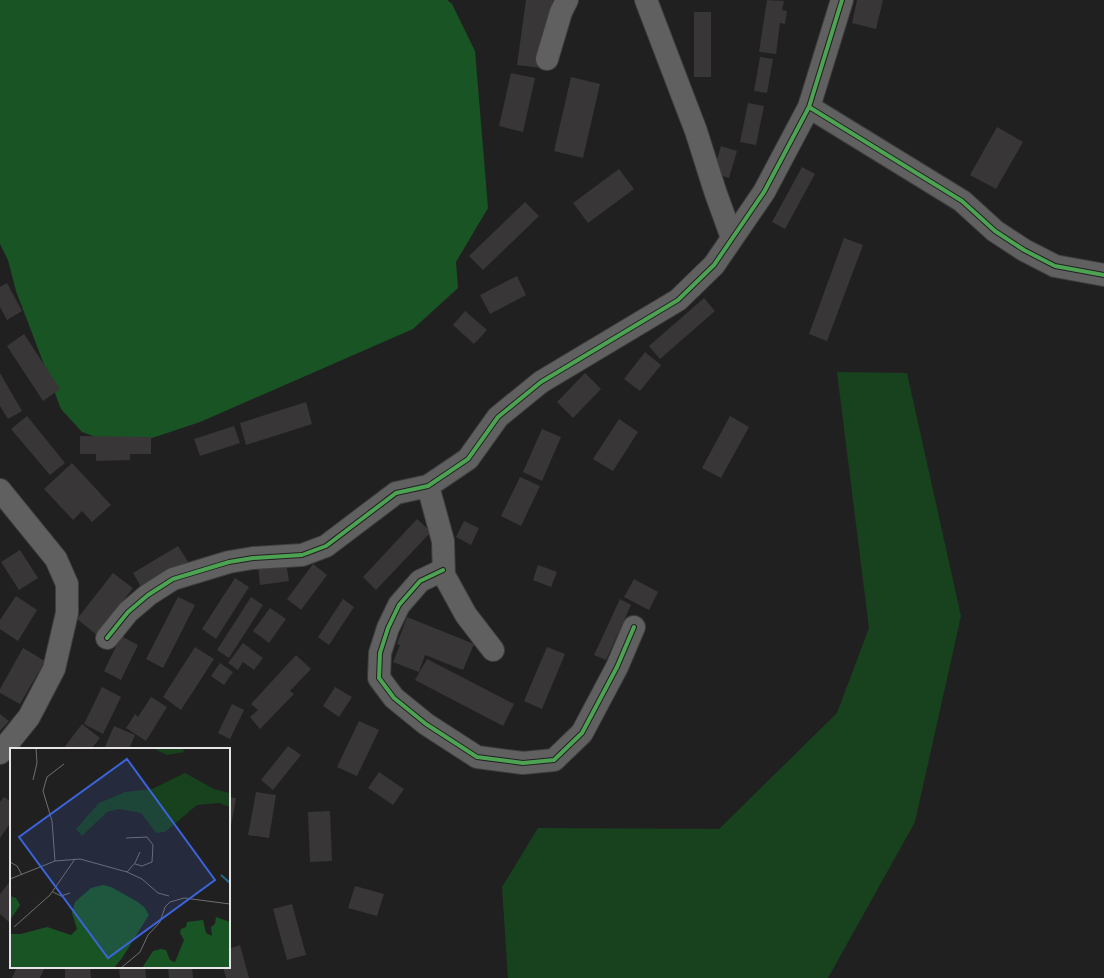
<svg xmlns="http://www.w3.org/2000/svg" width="1104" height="978" font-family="Inter,sans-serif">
<rect width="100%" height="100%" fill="#212021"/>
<path fill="#18411e" d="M837 372 907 373 961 616 915 822 828 978H508L502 887 538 828 719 829 837 713 869 628Z"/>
<path fill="#195524" d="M0 0H447L452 4 475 51 488 208 456 262 458 288 413 329 200 422 140 442H110L82 432 61 409 16 291 8 260 0 244Z"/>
<path fill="#383637" d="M526 0H553L542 68 517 65Z
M767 0 784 1 782 10 787 11 785 24 780 23 776 54 759 52Z
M857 0H883L876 29 852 23Z
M694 12H711V77H694Z
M760 57 773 59 767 93 754 91Z
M511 73 535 78 523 132 499 126Z
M571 77 600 84 583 158 554 151Z
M748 103 764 106 756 145 740 142Z
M997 127 1023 142 996 189 970 175Z
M721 146 737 151 729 178 713 173Z
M802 167 815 174 785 229 772 222Z
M619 169 634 189 588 223 573 203Z
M525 202 539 216 483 270 469 256Z
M844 238 863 245 827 341 809 334Z
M517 276 526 295 490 314 480 295Z
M7 283 22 311 7 320 0 307V287Z
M704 298 715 311 660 359 649 346Z
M465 311 487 330 474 344 453 325Z
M24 334 60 389 43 401 7 346Z
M645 352 661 365 640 391 624 379Z
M0 373 22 411 8 419 0 406Z
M585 373 601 389 573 418 557 402Z
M306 402 312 424 246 445 240 423Z
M27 416 65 463 50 475 11 429Z
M730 416 749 427 721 478 702 468Z
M619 419 638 432 613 471 593 459Z
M234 426 240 443 200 456 194 439Z
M542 429 561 437 542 481 523 472Z
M80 436 151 437V454H130V460L96 461V454H80Z
M72 463 111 505 92 522 82 511 73 520 44 489Z
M520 477 540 486 521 526 501 516Z
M417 519 431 532 376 590 363 577Z
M464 521 479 528 471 545 456 537Z
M178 546 190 565 144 592 133 573Z
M20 550 38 578 19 590 1 562Z
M286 562 289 581 260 585 258 565Z
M313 564 327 575 301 610 287 599Z
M538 565 557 572 551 587 533 580Z
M113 573 133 588 97 635 77 619Z
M235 578 249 587 216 639 202 629Z
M634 579 658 592 649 610 624 597Z
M16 596 37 610 18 641 0 629V620Z
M178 597 195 605 163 668 146 659Z
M251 597 263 605 229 658 217 650Z
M343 599 354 607 329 645 318 637Z
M620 599 631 605 606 660 594 655Z
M270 608 286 619 269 643 253 631Z
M407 617 474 644 463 670 425 655 419 672 393 662 400 645 397 644Z
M121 636 138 645 121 680 104 671Z
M243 643 263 658 254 670 243 662 238 670 228 663Z
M195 647 214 659 181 710 163 697Z
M547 647 565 654 542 709 524 701Z
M23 648 45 661 20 704 0 693V689Z
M296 655 311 669 290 691 294 694 260 729 250 717 258 710 251 704Z
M427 659 514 704 503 726 415 680Z
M220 663 233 672 224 685 211 676Z
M102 687 121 697 103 734 84 724Z
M335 687 352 697 339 717 323 706Z
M151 697 167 707 146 741 126 728 135 714 138 717Z
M232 704 244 710 230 739 218 733Z
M0 714 9 721 0 731Z
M359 721 379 730 357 776 337 767Z
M82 724 100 738 91 749H63Z
M114 726 135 735 129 749H104Z
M288 746 301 755 273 790 261 780Z
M379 772 404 789 393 805 368 788Z
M256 792 276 795 269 838 248 835Z
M4 797 11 802V822L0 838V802Z
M229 797 236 798 230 831H229Z
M330 811 332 861 310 862 308 812Z
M11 880V920L9 922 0 914V894Z
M355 886 384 894 377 916 348 908Z
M292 904 306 955 287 960 273 909Z
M240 945 249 978H226L223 967H229V949Z
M17 967H45L40 978H12Z
M65 967H90L91 978H65Z
M119 967H145L146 978H120Z
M168 967H192L193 978H169Z"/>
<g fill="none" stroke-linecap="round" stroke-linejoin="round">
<defs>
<path id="minor" d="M646 0 696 131 715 191 732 238
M547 59 561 12 567 0
M809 107 962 201 995 231 1024 250 1055 266 1104 275
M428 486 443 541 444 575 466 615 493 650
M0 490 56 559 67 584V613L54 669 29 717 0 753
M443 570 420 581 399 605 388 628 380 653 379 678 394 698 426 724 477 757 523 763 554 760 582 733 617 667 634 627
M107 638 128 612 148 595 173 579 229 562 253 558 302 555 326 546 396 493 428 486 468 459 498 417 541 382 678 300 714 265 764 192 809 107 842 0"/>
</defs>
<use href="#minor" stroke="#3f3e3f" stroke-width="24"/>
<use href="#minor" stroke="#616061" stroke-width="22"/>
<defs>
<path id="cycleway" d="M809 107 962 201 995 231 1024 250 1055 266 1104 275
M443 570 420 581 399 605 388 628 380 653 379 678 394 698 426 724 477 757 523 763 554 760 582 733 617 667 634 627
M107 638 128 612 148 595 173 579 229 562 253 558 302 555 326 546 396 493 428 486 468 459 498 417 541 382 678 300 714 265 764 192 809 107 842 0"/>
</defs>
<use href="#cycleway" stroke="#221f22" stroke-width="6"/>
<use href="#cycleway" stroke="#4ca352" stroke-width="4"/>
</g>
<g transform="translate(10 748)">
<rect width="220" height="220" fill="#212021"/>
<path d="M142 0H173L174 4 157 7ZM175 25 204 41 220 45V59L209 55 187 57 155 84 146 85 131 65 109 61 97 64 72 88 66 81 89 55 115 44 142 41Z" fill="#18411e"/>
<path d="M93 137 101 139 128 154 135 160 139 167 112 210 104 220H0V186H11L37 179 61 187 67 181 62 165 65 154 81 140ZM0 148 6 150 10 157 0 172ZM206 169 220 174V220H132L143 203 151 201 156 202 160 212 165 214 174 192 170 185 171 181 176 179 177 174 193 172 196 185 202 188 201 179 205 176Z" fill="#195524"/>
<path fill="none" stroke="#266687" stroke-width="2" d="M211 127 220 135"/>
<path fill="none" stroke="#706e70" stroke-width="1" d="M23 32 27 15 26 0M116 90 137 89 143 97 142 114 132 118 125 116M45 113 42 73 33 43 37 29 54 16M0 114 7 118 12 127M117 124 125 115 130 104M0 131 45 113 70 111 117 124 132 131 148 145 159 148M43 144 51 148 60 145M4 179 40 147 65 111M111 220 130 204 138 187 150 174 155 159 160 154 174 150 220 156"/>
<path fill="#3b64da" fill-opacity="0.15" stroke="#3b64da" stroke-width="2" d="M117 11 205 132 98 210 9 89Z"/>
<rect width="220" height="220" fill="none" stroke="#e6e4e6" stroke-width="2"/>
</g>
</svg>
